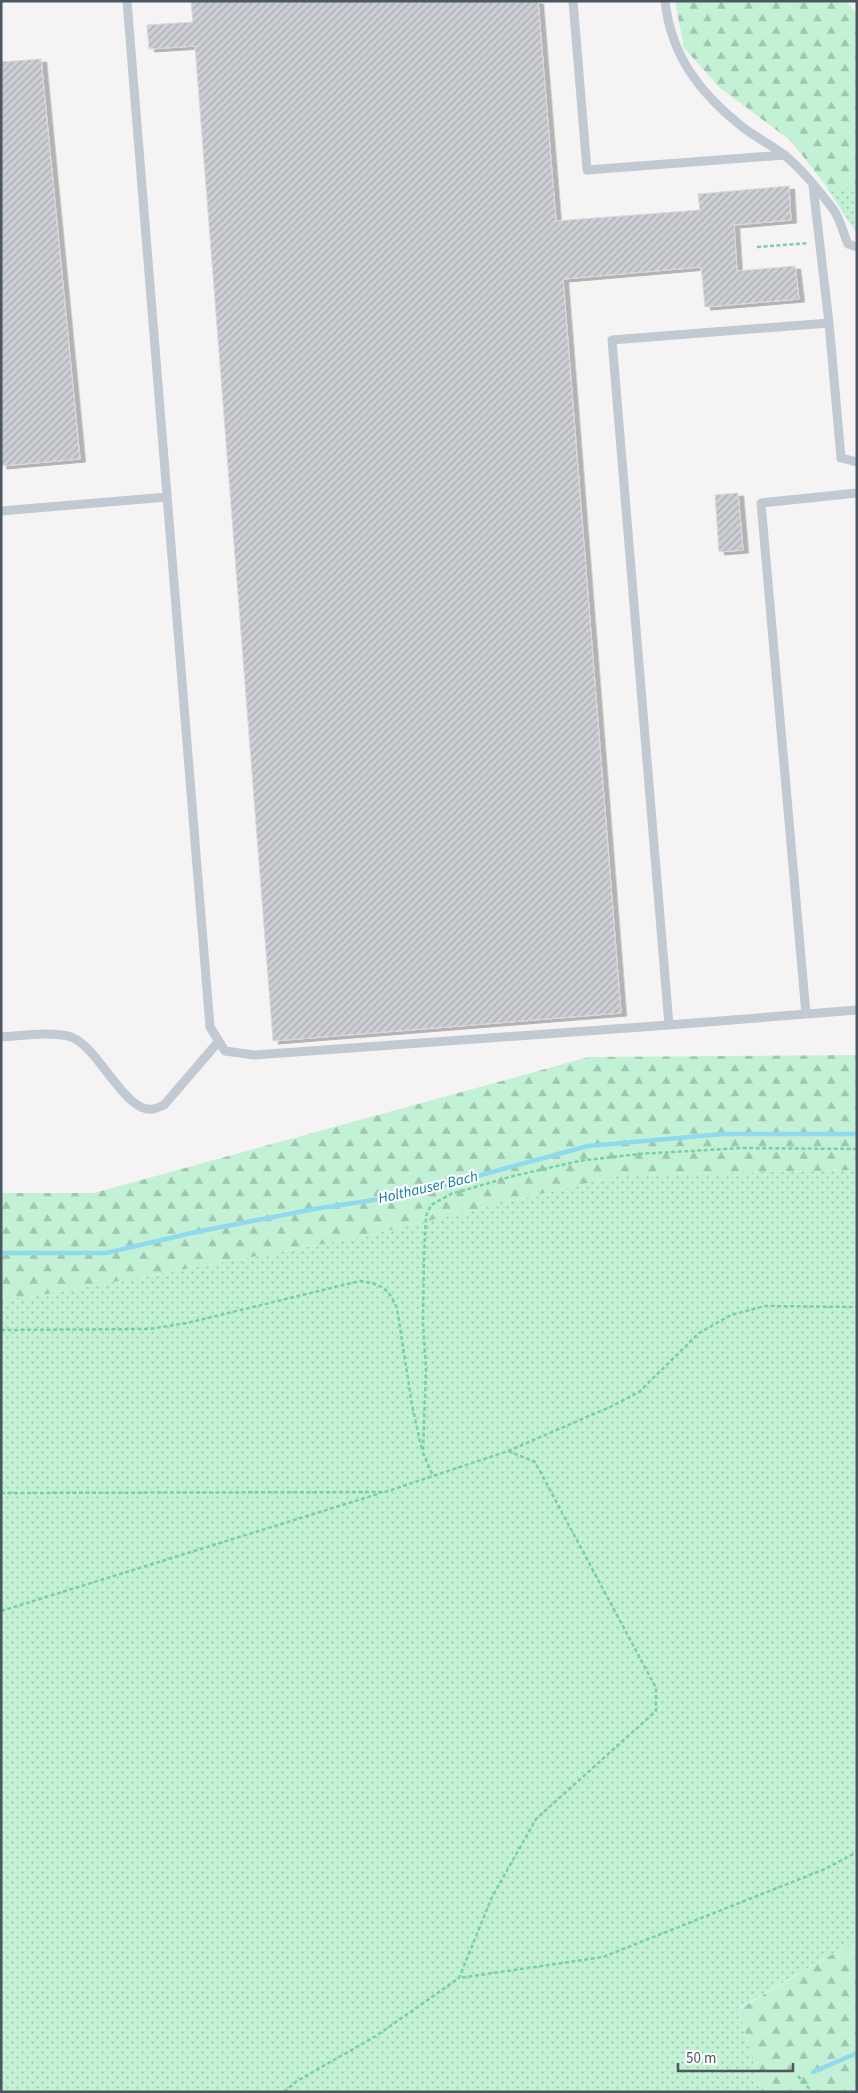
<svg xmlns="http://www.w3.org/2000/svg" width="858" height="2093" font-family="'Source Sans 3',sans-serif">
<defs>
<pattern id="grass-dots" width="8" height="8" patternUnits="userSpaceOnUse" patternTransform="scale(1.25)"><rect width="8" height="8" fill="#c3f1d5"/><path d="M2 2h.1M6 6h.1" fill="none" stroke="#a0c6b0" stroke-width="1.8" stroke-linecap="round"/></pattern>
<pattern id="forest-firs" width="22" height="20" patternUnits="userSpaceOnUse" patternTransform="scale(1.25)"><rect width="22" height="20" fill="#c3f1d5"/><path d="M5 1l3.5 6h-7zM16 11l3.5 6h-7z" fill="#a0c6b0"/></pattern>
<pattern id="building-hatch" width="6" height="6" patternUnits="userSpaceOnUse" patternTransform="scale(1.25)"><rect width="6" height="6" fill="#cdcfd5"/><path d="M-1 1l2-2M0 6l6-6M5 7l2-2" fill="none" stroke="#a8abb0"/></pattern>
<filter id="shadow"><feDropShadow dx="5.5" dy="3" stdDeviation="0" flood-color="#0004"/></filter>
</defs>
<rect width="100%" height="100%" fill="#f5f3f3"/>
<path fill="url(#grass-dots)" d="M827 188H857V234Z
M857 1170V1940L739 2008 761 2092H1V1298H25L356 1238 621 1175Z"/>
<path fill="url(#forest-firs)" d="M675 1H846L857 14V188H828L790 140 720 88 684 48Z
M857 1055V1170L621 1175 356 1238 25 1298H1V1193H94L589 1057Z
M857 1940V2092H761L739 2009Z"/>
<g fill="none" stroke-linecap="round" stroke-linejoin="round">
<path stroke="#90daee" stroke-width="4.5" d="M1 1253H106L196 1232 314 1209 407 1195 588 1146 723 1134H857
M813 2072 857 2053"/>
</g>
<path fill="url(#building-hatch)" stroke="#d7d9de" filter="url(#shadow)" d="M191 1H538L556 221 700 210 698 194 789 186 791 220 734 225 737 271 795 266 799 299 705 307 701 267 563 279 621 1013 273 1041 195 46 149 49 147 25 193 22Z
M41 59 80 459 1 466V62Z
M738 493 743 550 719 552 715 495Z"/>
<g fill="none" stroke-linecap="round" stroke-linejoin="round">
<path stroke="#7ad0a6" stroke-width="2.5" stroke-dasharray="4 2.5" stroke-linecap="butt" d="M757 247 808 243
M1 1330 149 1329 187 1323 360 1281C382 1284 388 1288 397 1308L412 1405 422 1450
M508 1451 535 1462 656 1688V1711L536 1819 492 1897 459 1978 603 1957 825 1869 857 1852
M432 1474 423 1453 426 1368 423 1323 424 1257 426 1216 431 1205 451 1194 513 1176 579 1161 638 1154 741 1148 857 1149
M1 1493 385 1492 508 1451 610 1407 639 1392 699 1333 731 1315 765 1306 857 1307
M1 1611 381 1493
M798 2076 812 2092
M284 2092 297 2081 376 2036 459 1978"/>
<path stroke="#c1cad2" stroke-width="9" d="M127 1 210 1027 225 1051 254 1055 669 1025 612 340 829 323
M573 1 587 170 785 155
M665 1C671 55 699 92 740 125 754 137 771 144 784 155 799 166 822 194 833 209 840 218 843 233 848 244L857 247
M813 186 829 323 841 458 857 462
M1 511 167 497
M806 1014 761 503 857 493
M669 1025 857 1010
M1 1037C21 1036 52 1031 71 1037 99 1047 125 1114 153 1109 156 1109 161 1106 164 1105L219 1041"/>
</g>
<g text-anchor="middle" stroke-width="4.5" stroke-linejoin="round" paint-order="stroke">
<g font-size="15" font-style="italic" fill="#0c7c9b" stroke="#fff">
<text transform="translate(428 1187) rotate(-13)" y="5">Holthauser Bach</text>
</g>
</g>
<rect width="858" height="2093" fill="none" stroke="#4a5661" stroke-width="5"/>
<path d="M678 2063v8h115v-8" fill="none" stroke="#4a5661" stroke-width="2.5"/>
<text x="686" y="2063" font-size="15" fill="#4a5661" stroke="#ffffff" stroke-width="4" paint-order="stroke">50 m</text>
</svg>
